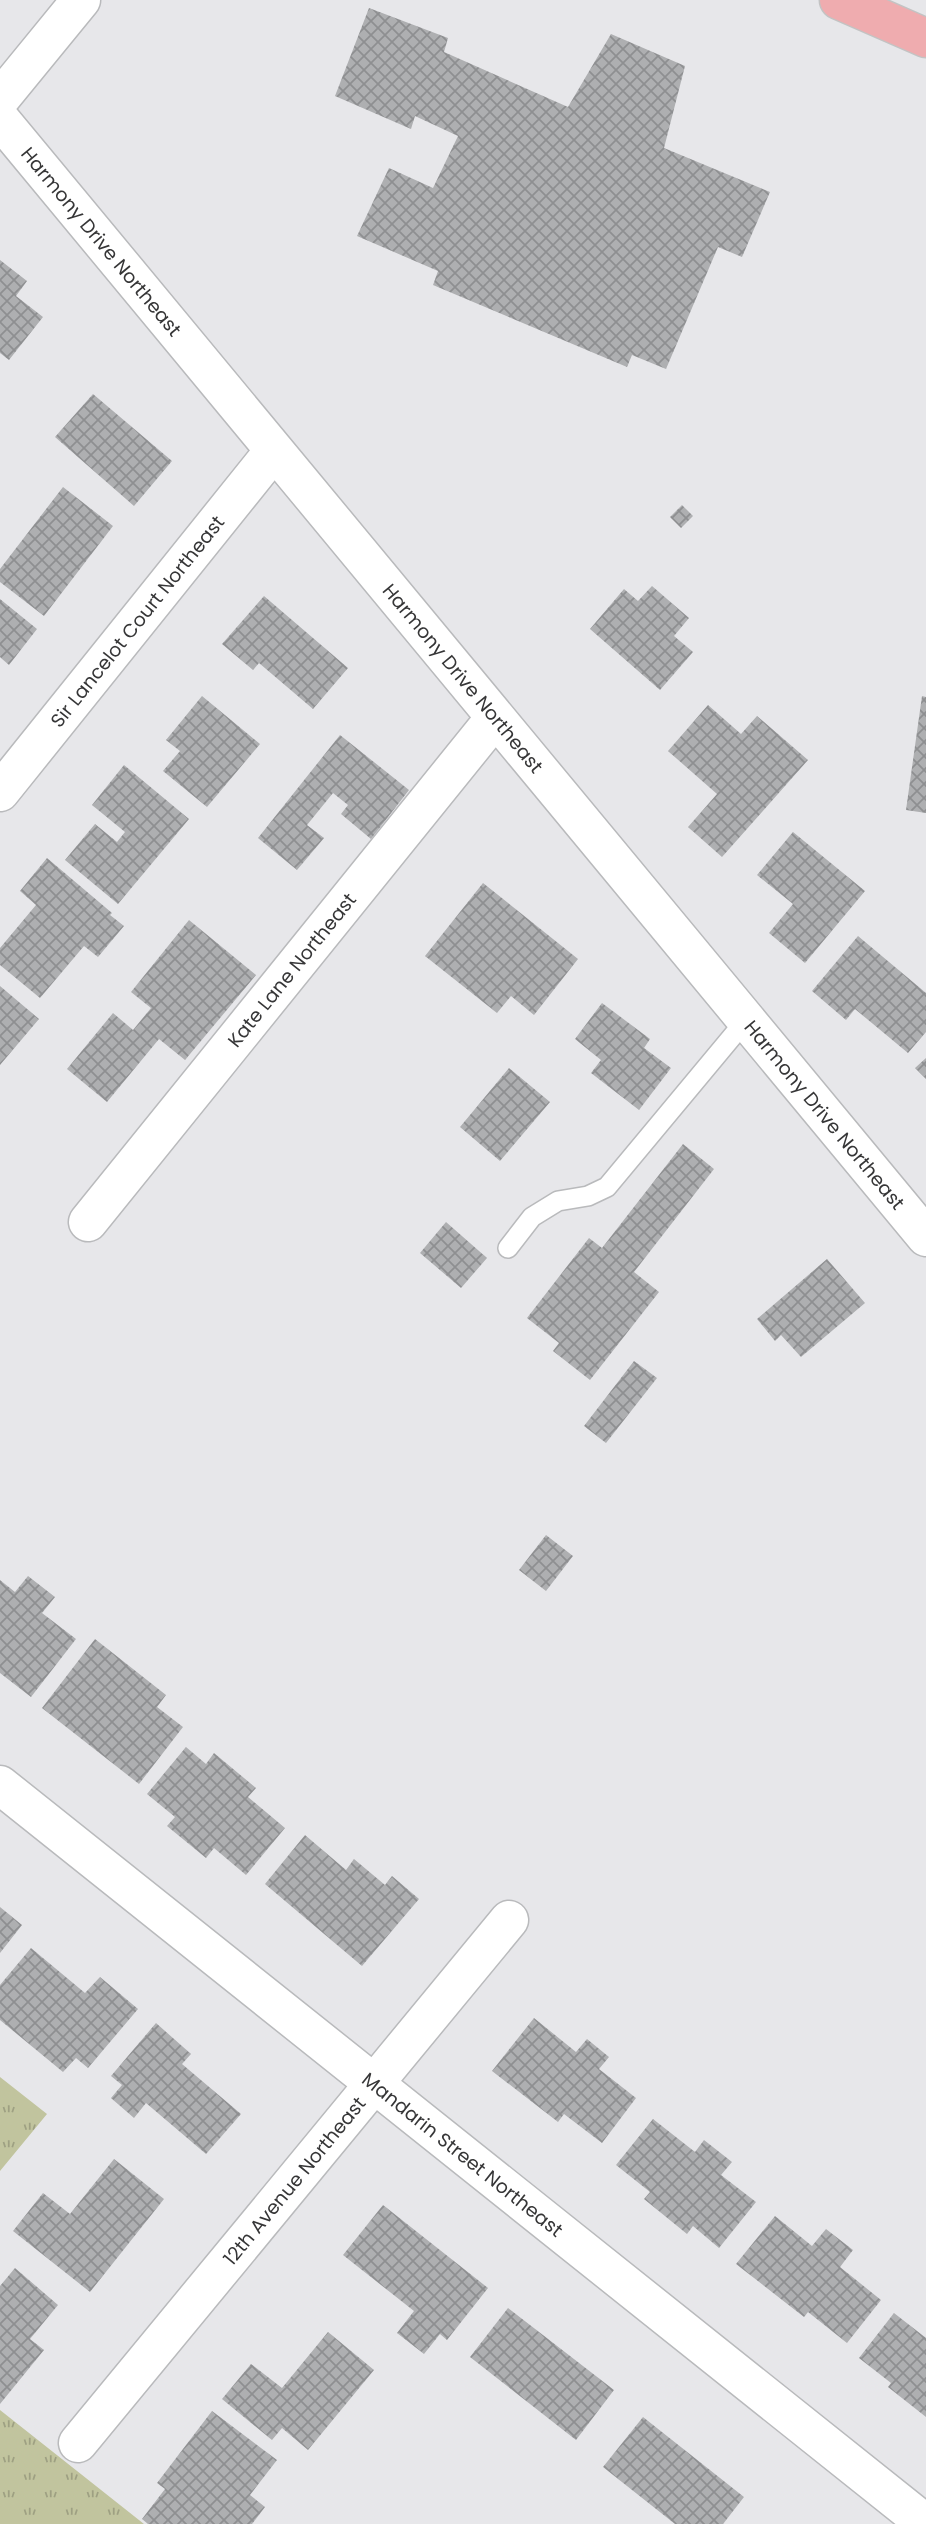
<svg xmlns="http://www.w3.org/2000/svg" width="926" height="2524" font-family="Poppins,sans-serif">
<defs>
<pattern id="grass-tufts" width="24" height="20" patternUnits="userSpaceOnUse" patternTransform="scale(1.75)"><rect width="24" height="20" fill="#c1c49e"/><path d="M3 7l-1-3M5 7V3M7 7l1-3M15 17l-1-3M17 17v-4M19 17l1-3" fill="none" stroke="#9ea082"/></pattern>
<pattern id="building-cross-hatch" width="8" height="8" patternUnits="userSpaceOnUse" patternTransform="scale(1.75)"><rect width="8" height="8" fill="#aeafb1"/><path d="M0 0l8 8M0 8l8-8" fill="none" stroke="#8e8f91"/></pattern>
</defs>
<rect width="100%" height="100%" fill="#e7e7ea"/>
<path fill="url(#grass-tufts)" d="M0 2077 47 2114 0 2171Z
M0 2410 144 2524H0Z"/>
<path fill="url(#building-cross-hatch)" d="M369 8 448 38 444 52 568 107 611 34 685 66 664 148 770 192 742 257 718 247 666 369 632 355 627 367 433 285 438 271 357 236 389 168 433 188 458 136 415 116 411 129 335 96Z
M0 260 27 281 16 296 43 317 9 360 0 353Z
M93 394 172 461 134 506 55 437Z
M63 487 113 526 44 616 0 582V569Z
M682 505 693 516 681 528 670 517Z
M652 586 689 618 674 636 693 652 660 690 590 629 624 589 638 601Z
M264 596 348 668 313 709 259 663 253 670 222 644Z
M0 599 37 629 9 665 0 657Z
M202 696 260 744 207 807 163 771 180 751 166 740Z
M922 696 926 697V813L906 810Z
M708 705 741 734 757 716 808 760 722 857 688 827 717 794 668 751Z
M340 735 409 790 371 839 341 814 348 805 333 793 307 825 324 838 297 870 258 838Z
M124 765 189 819 118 904 65 860 95 824 117 842 125 832 92 805Z
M793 832 865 891 805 963 769 933 793 904 757 875Z
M47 858 112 913 110 915 124 926 98 957 84 946 40 998 0 965V948L36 905 20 891Z
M483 883 578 959 534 1015 511 996 497 1013 425 956Z
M189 920 256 975 185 1060 159 1039 107 1102 67 1069 113 1013 133 1030 151 1008 131 992Z
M858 936 926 993V1032L908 1053 855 1009 846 1020 812 991Z
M0 986 39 1019 0 1065Z
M602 1003 650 1039 644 1048 671 1068 639 1110 591 1073 601 1060 575 1039Z
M926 1058V1079L915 1068Z
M509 1068 550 1102 500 1161 460 1127Z
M683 1144 714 1169 634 1272 659 1292 590 1380 553 1351 559 1343 527 1318 589 1238 602 1248Z
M446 1222 487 1258 461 1288 420 1253Z
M827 1259 865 1303 801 1357 781 1335 775 1341 757 1319Z
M634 1361 657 1378 606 1443 584 1426Z
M546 1535 573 1556 546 1591 519 1570Z
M28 1576 55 1597 42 1613 76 1639 31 1697 0 1673V1580L15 1592Z
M95 1639 166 1695 157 1707 183 1727 139 1784 42 1708Z
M186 1747 206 1764 214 1753 256 1788 248 1797 285 1828 246 1875 214 1848 206 1858 167 1826 175 1817 147 1794Z
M305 1835 346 1870 354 1859 385 1885 392 1876 419 1899 362 1966 265 1884Z
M0 1907 22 1925 0 1953Z
M31 1948 85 1993 100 1977 138 2009 88 2068 76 2058 63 2072 0 2020V1985Z
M534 2018 576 2052 587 2039 609 2057 599 2069 636 2098 602 2143 564 2114 558 2122 492 2071Z
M156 2023 191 2054 182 2064 241 2114 206 2154 146 2103 134 2118 111 2098 122 2085 111 2076Z
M653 2119 695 2152 704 2140 732 2162 721 2175 756 2202 719 2248 693 2226 687 2234 644 2199 650 2192 616 2165Z
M114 2159 164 2199 90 2292 13 2231 43 2193 70 2214Z
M383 2205 488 2288 447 2340 440 2334 424 2354 397 2333 414 2311 343 2255Z
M775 2216 812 2246 826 2229 853 2250 840 2267 881 2300 847 2343 808 2312 804 2317 736 2264Z
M15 2268 58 2305 30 2339 44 2350 0 2404V2286Z
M508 2308 614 2390 576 2440 470 2357Z
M894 2313 926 2338V2417L888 2387 891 2383 859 2358Z
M328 2332 374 2370 308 2450 282 2428 272 2440 222 2399 251 2364 282 2388Z
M212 2411 277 2460 250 2495 265 2507 252 2524H148L142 2519 165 2489 157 2483Z
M643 2417 744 2497 723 2524H675L603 2467Z"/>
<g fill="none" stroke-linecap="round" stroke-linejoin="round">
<defs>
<path id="lane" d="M508 1248 532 1217 558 1201 588 1196 607 1187 746 1020"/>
<g id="street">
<path d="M0 99 81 0"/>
<path id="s1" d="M0 119 926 1237"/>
<path id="s2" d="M0 792 273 452"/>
<path id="s3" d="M88 1222 495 718"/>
<path id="s4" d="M0 1785 926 2524"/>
<path id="s5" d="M78 2443 509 1920"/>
</g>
<path id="primary" d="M839 0 926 38"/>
</defs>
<use href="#lane" stroke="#b9babc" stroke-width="22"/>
<use href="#street" stroke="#b9babc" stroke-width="41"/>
<use href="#primary" stroke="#c3c3c3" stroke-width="41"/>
<use href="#lane" stroke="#fff" stroke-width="19"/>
<use href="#street" stroke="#fff" stroke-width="38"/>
<use href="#primary" stroke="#efacaf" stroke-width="38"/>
</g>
<g text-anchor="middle" stroke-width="5" stroke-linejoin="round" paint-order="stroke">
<g font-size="19" fill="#363637" stroke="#fff">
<text dy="7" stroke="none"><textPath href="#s1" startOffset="159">Harmony Drive Northeast</textPath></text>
<text dy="7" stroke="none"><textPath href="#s2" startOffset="219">Sir Lancelot Court Northeast</textPath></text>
<text dy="7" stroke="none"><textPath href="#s1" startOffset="726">Harmony Drive Northeast</textPath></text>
<text dy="7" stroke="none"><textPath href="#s3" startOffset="324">Kate Lane Northeast</textPath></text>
<text dy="7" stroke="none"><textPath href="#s1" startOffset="1293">Harmony Drive Northeast</textPath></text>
<text dy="7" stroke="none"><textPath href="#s4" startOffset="592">Mandarin Street Northeast</textPath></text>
<text dy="7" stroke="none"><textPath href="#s5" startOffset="340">12th Avenue Northeast</textPath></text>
</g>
</g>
</svg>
